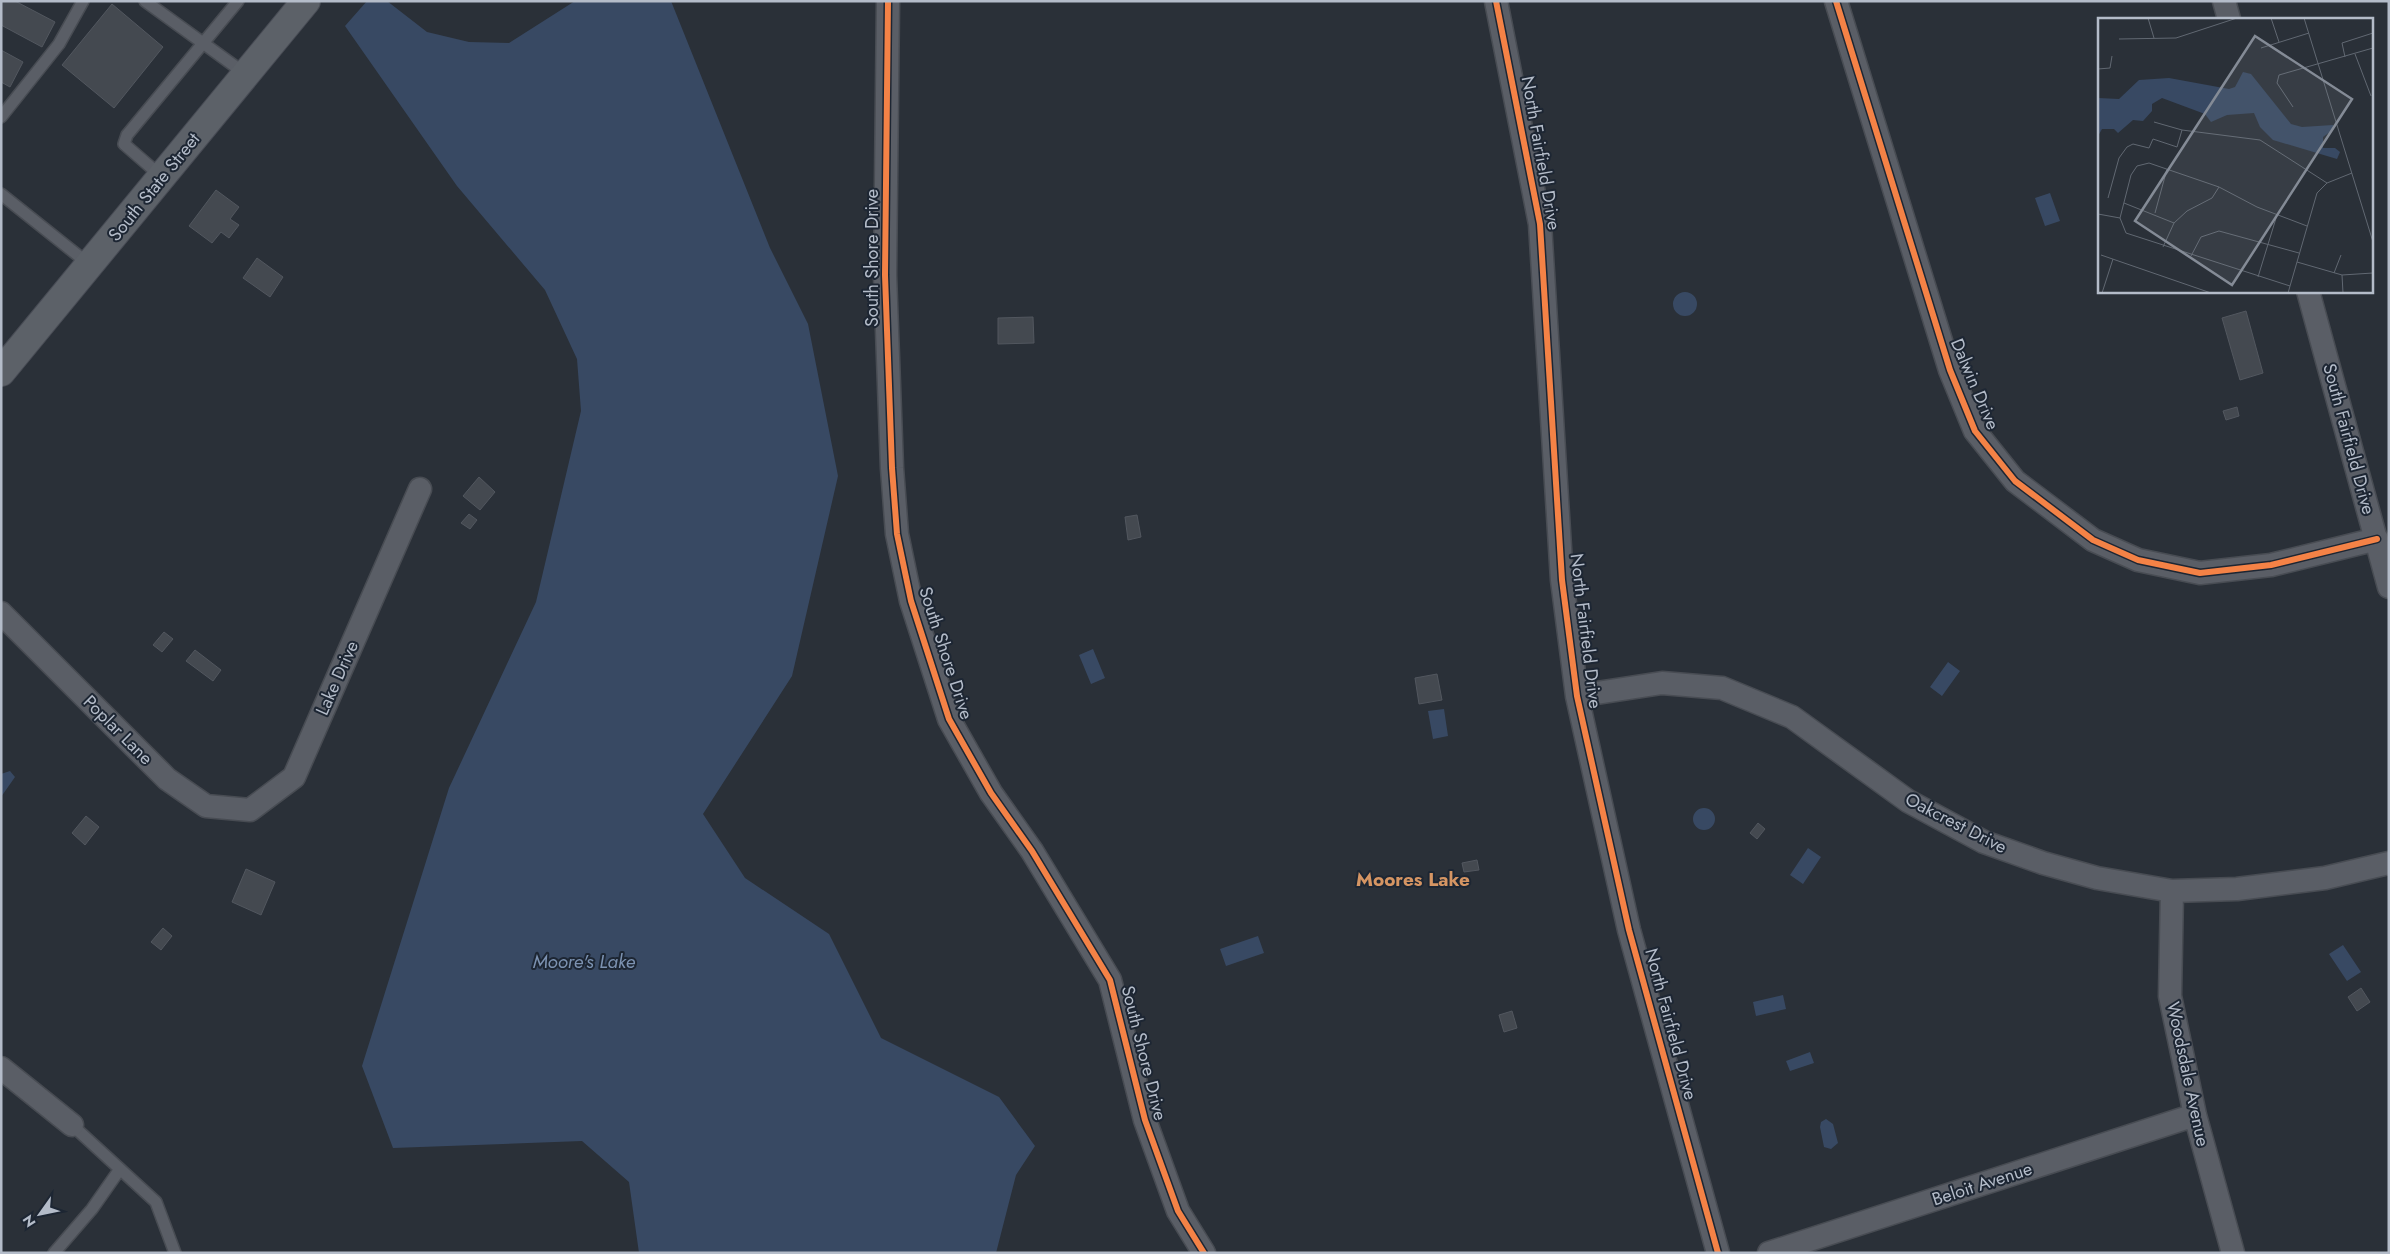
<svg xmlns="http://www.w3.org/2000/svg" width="2390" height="1254" font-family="Jost,sans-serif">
<rect width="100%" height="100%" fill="#2a3038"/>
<path fill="#384963" d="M367 1H387L427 32 469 42 509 43 575 1H671L770 248 808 324 838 476 792 676 703 814 745 878 829 934 881 1038 999 1097 1035 1146 1016 1175 996 1253H639L629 1182 582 1141 393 1148 362 1066 449 788 536 602 581 411 577 359 545 290 457 186 345 26Z
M2050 193 2060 221 2045 226 2035 198Z
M1673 304a12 12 0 1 1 24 0a12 12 0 1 1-24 0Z
M1093 649 1105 678 1091 684 1079 655Z
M1948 662 1960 671 1942 696 1930 687Z
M1444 709 1448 736 1433 739 1428 711Z
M10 771 15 777 1 797V774Z
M1693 819a11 11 0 1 1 22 0a11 11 0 1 1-22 0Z
M1808 848 1821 857 1803 884 1790 875Z
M1258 936 1264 953 1226 966 1220 949Z
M2343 945 2361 972 2347 981 2329 954Z
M1783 995 1786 1009 1756 1016 1753 1002Z
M1810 1052 1814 1063 1790 1071 1786 1061Z
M1826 1119 1833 1124 1838 1143 1831 1149 1824 1147 1820 1127 1821 1122Z"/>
<path fill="#444950" stroke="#52575f" d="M1 1H15L55 22 42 47 1 25Z
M112 4 163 47 114 108 62 65Z
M1 50 23 62 10 87 1 82Z
M216 190 239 207 230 219 239 225 229 238 221 232 212 243 189 226Z
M257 258 283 277 270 297 243 278Z
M2246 311 2263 373 2240 380 2222 318Z
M1033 317 1034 343 998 344V318Z
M2237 407 2239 416 2226 420 2223 411Z
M479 477 495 492 480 510 463 496Z
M469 514 477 520 470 529 461 523Z
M1137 515 1141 537 1128 540 1125 517Z
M164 632 173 639 162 652 153 645Z
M195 650 221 670 213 681 186 661Z
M1437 674 1442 700 1419 704 1415 678Z
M86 816 99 827 85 845 72 833Z
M1758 823 1765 829 1757 839 1750 833Z
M1477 860 1479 870 1464 872 1462 863Z
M246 869 275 882 261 915 232 902Z
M163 928 172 936 161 950 151 942Z
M2361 988 2370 1002 2357 1011 2348 997Z
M1512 1011 1517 1028 1504 1032 1499 1015Z"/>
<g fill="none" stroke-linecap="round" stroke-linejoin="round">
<defs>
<path id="service" d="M145 1 247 75
M1 117 59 44 83 1
M162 177 124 144 127 135 238 1
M1 194 90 265
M72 1125 156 1202 175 1253
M54 1253 92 1209 120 1169"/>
<path id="minor" d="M888 1 885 275 892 468 897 534 911 601 949 719 991 793 1032 851 1110 980 1145 1120 1178 1211 1204 1253
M1496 1 1540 224 1562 580 1577 696 1629 930 1718 1253
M1836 1 1950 370 1975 431 2015 481 2093 540 2138 560 2200 573 2271 565 2377 539
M2224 1 2229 19
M2308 291 2389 587
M1 613 167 779 206 806 250 810 294 777 420 489
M1577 696 1662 683 1722 688 1792 717 1908 801 1984 842 2043 863 2097 878 2172 891 2237 889 2325 878 2389 863
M2172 891 2170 996 2195 1115 2233 1253
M1 1068 72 1125
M1769 1253 2195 1115"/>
<path id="primary" d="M1 372 306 1"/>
</defs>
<use href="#service" stroke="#484c53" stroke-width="14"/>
<use href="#minor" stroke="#484c53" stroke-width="25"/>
<use href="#primary" stroke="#484c55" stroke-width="30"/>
<use href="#service" stroke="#5a5e66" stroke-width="11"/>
<use href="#minor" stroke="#5a5e66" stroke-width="22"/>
<use href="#primary" stroke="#5c6168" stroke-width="28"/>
<defs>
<path id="cycleway" d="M888 1 885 275 892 468 897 534 911 601 949 719 991 793 1032 851 1110 980 1145 1120 1178 1211 1204 1253
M1496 1 1540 224 1562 580 1577 696 1629 930 1718 1253
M1836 1 1950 370 1975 431 2015 481 2093 540 2138 560 2200 573 2271 565 2377 539"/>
</defs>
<use href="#cycleway" stroke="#1d2633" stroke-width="9"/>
<use href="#cycleway" stroke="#f48246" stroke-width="6"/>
</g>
<g text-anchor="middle" stroke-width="4" stroke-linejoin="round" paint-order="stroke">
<g font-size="18" fill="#b4bcc9" stroke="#1d2633">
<text transform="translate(1541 153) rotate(80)" y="6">North Fairfield Drive</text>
<text transform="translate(154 187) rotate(-51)" y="6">South State Street</text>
<text transform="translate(872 258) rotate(-90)" y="6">South Shore Drive</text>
<text transform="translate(1975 384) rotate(67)" y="6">Dalwin Drive</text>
<text transform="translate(2349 439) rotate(75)" y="6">South Fairfield Drive</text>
<text transform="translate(1586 631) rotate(83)" y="6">North Fairfield Drive</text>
<text transform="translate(946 653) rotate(72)" y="6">South Shore Drive</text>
<text transform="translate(337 678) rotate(-66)" y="6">Lake Drive</text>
<text transform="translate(118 730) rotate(45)" y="6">Poplar Lane</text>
<text transform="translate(1956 823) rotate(27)" y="6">Oakcrest Drive</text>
<text transform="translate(1671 1024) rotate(75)" y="6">North Fairfield Drive</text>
<text transform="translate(1144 1053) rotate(76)" y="6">South Shore Drive</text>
<text transform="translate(2188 1074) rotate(78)" y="6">Woodsdale Avenue</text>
<text transform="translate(1982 1184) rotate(-18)" y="6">Beloit Avenue</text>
</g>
<g font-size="19" font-weight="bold" fill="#d59563" stroke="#1d2633">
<text x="1413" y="886">Moores Lake</text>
</g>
<g font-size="19" font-style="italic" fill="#7c92b1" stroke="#1d2633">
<text x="584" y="968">Moore's Lake</text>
</g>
</g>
<g transform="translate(2098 18)">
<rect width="275" height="275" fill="#2a3038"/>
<path d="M145 54 153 56 193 106 204 109 235 107 236 111 225 119V130H237L242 134 239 141 175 122 162 109 156 95 129 97 113 104 107 96 64 80 54 86V93L45 103 35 102 20 115 16 111H4L0 118V80L21 81 41 62 71 60 131 71 137 69Z" fill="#384963"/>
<path fill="none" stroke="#616872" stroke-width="1" d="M50 0 56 20M173 0 181 24M206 0 275 224M21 21 78 20 139 0M163 30 211 15M257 36 273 78M247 39 244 25 275 15M0 51 12 50 14 38M195 89 179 65 181 57 275 30M56 104 84 112 162 122 229 165M10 180 21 140 29 129 35 126 51 130 55 121 79 129 84 112M26 185 76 205M57 195 69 151M0 196 22 200M65 229 76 205 89 193 114 180 121 169M3 237 113 275M93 238 103 219 121 213 201 235M199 244 244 257 275 255M236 255 243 237M244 257 245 275M160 259 179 197M192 268 28 215 22 200 33 157 39 148 51 145 121 169 159 189 209 208M4 275 15 241M190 275 219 175 229 165 254 155"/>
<path fill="#848b96" fill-opacity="0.15" stroke="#848b96" stroke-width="2.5" d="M157 18 254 81 134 267 37 203Z"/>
<rect width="275" height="275" fill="none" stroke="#b4bcc9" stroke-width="2.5"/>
</g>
<rect width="2390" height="1254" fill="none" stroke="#b4bcc9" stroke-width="5"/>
<g transform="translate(40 1214) rotate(237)" stroke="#1d2633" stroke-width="4" paint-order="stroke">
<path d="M0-4L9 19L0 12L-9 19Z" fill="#b4bcc9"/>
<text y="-8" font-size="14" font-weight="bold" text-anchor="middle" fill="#b4bcc9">N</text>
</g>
</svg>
